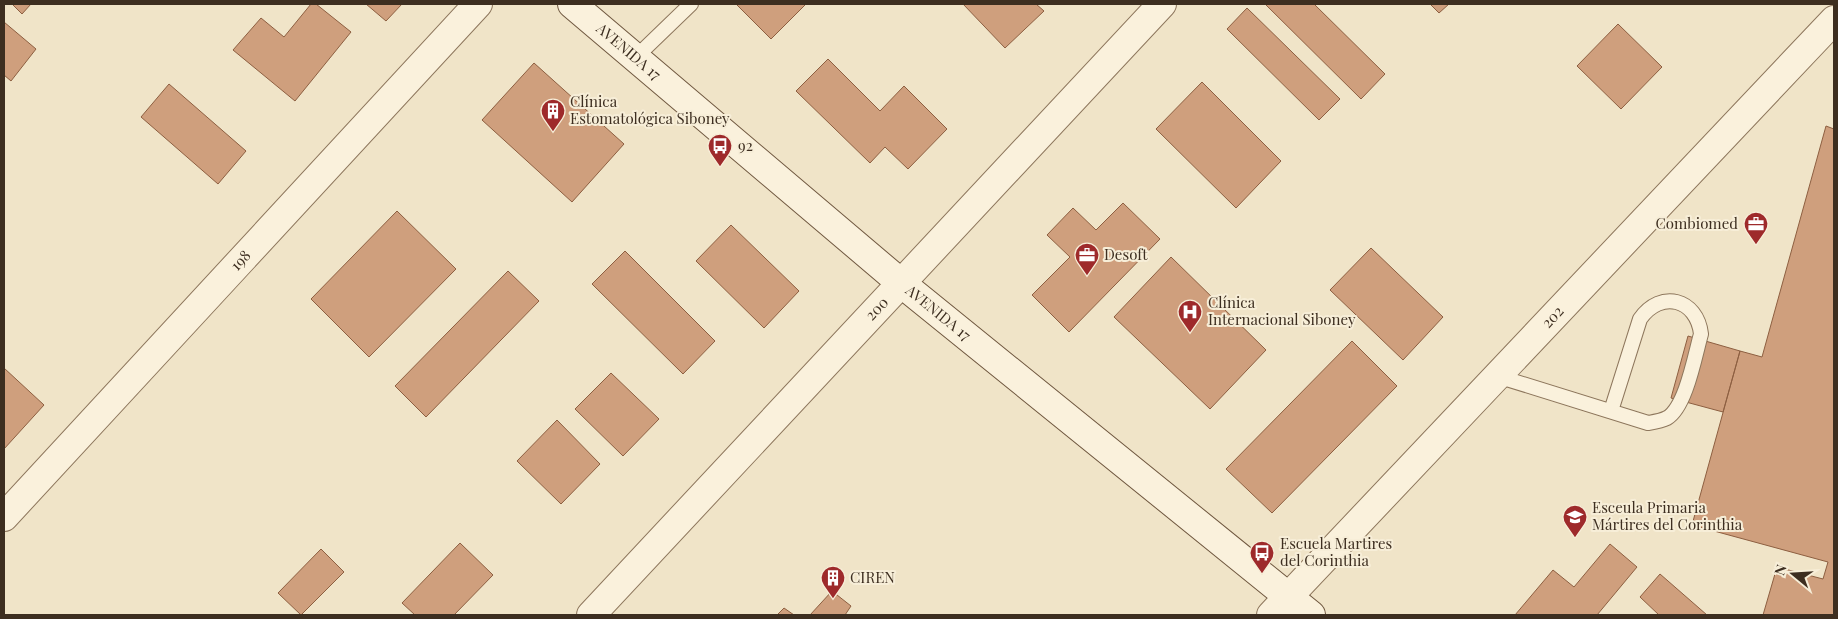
<svg xmlns="http://www.w3.org/2000/svg" width="1838" height="619" font-family="'Playfair Display',serif">
<rect width="100%" height="100%" fill="#f0e4c8"/>
<path fill="#cf9f7d" stroke="#8d5f41" d="M12 4H31L22 14Z
M311 4H316L351 32 295 101 233 50 261 18 284 37Z
M366 4H402L386 21Z
M736 4H806L771 39Z
M963 4H1036L1044 11 1005 48Z
M1265 4H1314L1385 74 1361 99Z
M1430 4H1449L1439 13Z
M1247 8 1340 99 1319 120 1227 29Z
M4 22 36 49 11 81 4 75Z
M1618 24 1662 67 1621 109 1577 66Z
M828 59 880 111 904 86 947 129 908 169 885 147 870 163 796 91Z
M534 63 624 144 572 202 482 120Z
M1202 82 1281 161 1236 208 1156 129Z
M169 84 246 151 218 184 141 117Z
M1826 126 1834 129V615H1763L1777 567 1823 579 1828 562 1692 525 1740 351 1762 357Z
M1123 203 1160 239 1069 332 1032 295 1070 257 1047 235 1073 208 1096 230Z
M397 211 456 269 369 357 311 299Z
M731 225 799 291 764 328 696 261Z
M1371 248 1443 317 1403 360 1330 290Z
M625 251 715 341 683 374 592 284Z
M1171 257 1266 350 1210 409 1114 317Z
M508 271 539 301 426 417 395 386Z
M1688 336 1740 351 1723 412 1671 398Z
M1352 341 1397 386 1272 513 1226 469Z
M4 368 44 405 4 449Z
M611 373 659 419 623 456 575 409Z
M557 420 600 464 561 504 517 461Z
M460 543 493 575 454 615H415L402 603Z
M1610 544 1637 567 1597 615H1515L1553 570 1574 587Z
M321 549 344 572 301 615 278 593Z
M1660 574 1707 615H1659L1640 597Z
M832 591 851 606 845 615H810Z
M784 608 794 615H777Z"/>
<g fill="none" stroke-linecap="round" stroke-linejoin="round">
<defs>
<path id="lane" d="M635 58 691 4
M1497 376 1648 423C1654 422 1661 421 1667 418 1686 407 1695 355 1701 334 1697 299 1661 289 1640 319L1611 411"/>
<g id="street">
<path id="s1" d="M4 517 478 4"/>
<path id="s2" d="M591 615 1162 4"/>
<path id="s3" d="M1271 615 1834 20"/>
</g>
<g id="secondary">
<path id="s4" d="M572 4 901 283 1311 615"/>
</g>
</defs>
<use href="#lane" stroke="#8d765c" stroke-width="16"/>
<use href="#street" stroke="#8d765c" stroke-width="30"/>
<use href="#secondary" stroke="#6f573f" stroke-width="30"/>
<use href="#lane" stroke="#faf1dc" stroke-width="14"/>
<use href="#street" stroke="#faf1dc" stroke-width="28"/>
<use href="#secondary" stroke="#faf1dc" stroke-width="28"/>
</g>
<defs>
<symbol id="building-pin" viewBox="-11 -11 22 30"><path d="M0 17L-7.5 6A9.5 9.5 0 1 1 7.5 6Z" fill="#9e2a2b" stroke="#f7eed8"/><path d="M-4-6H4V6H1V3H-1V6H-4ZM-2.5-4.3h1.7v1.8h-1.7ZM.8-4.3h1.7v1.8H.8ZM-2.5-1h1.7V.8h-1.7ZM.8-1h1.7V.8H.8Z" fill="#fff"/></symbol>
<symbol id="bus-pin" viewBox="-11 -11 22 30"><path d="M0 17L-7.5 6A9.5 9.5 0 1 1 7.5 6Z" fill="#9e2a2b" stroke="#f7eed8"/><path d="M-5-6H5V4H4V6H2V4H-2V6H-4V4H-5ZM-3.5-4V0h7V-4ZM-3.5 1.2v1.5H-2V1.2ZM2 1.2v1.5H3.5V1.2Z" fill="#fff"/></symbol>
<symbol id="office-pin" viewBox="-11 -11 22 30"><path d="M0 17L-7.5 6A9.5 9.5 0 1 1 7.5 6Z" fill="#9e2a2b" stroke="#f7eed8"/><path d="M-6-3h4V-5.5h4V-3h4V5H-6ZM-1-4.5V-3h2v-1.5ZM-6 0V1H6V0Z" fill="#fff"/></symbol>
<symbol id="hospital-pin" viewBox="-11 -11 22 30"><path d="M0 17L-7.5 6A9.5 9.5 0 1 1 7.5 6Z" fill="#9e2a2b" stroke="#f7eed8"/><path d="M-5-5h3v3.5h4V-5h3V5h-3V1.5h-4V5h-3Z" fill="#fff"/></symbol>
<symbol id="school-pin" viewBox="-11 -11 22 30"><path d="M0 17L-7.5 6A9.5 9.5 0 1 1 7.5 6Z" fill="#9e2a2b" stroke="#f7eed8"/><path d="M0-5L7-2L0 1L-7-2ZM-4 1L0 2.5L4 1V4Q0 6-4 4Z" fill="#fff"/></symbol>
</defs>
<g fill-rule="evenodd">
<use href="#building-pin" x="539" y="97" width="28" height="38"/>
<use href="#bus-pin" x="706" y="132" width="28" height="38"/>
<use href="#office-pin" x="1742" y="210" width="28" height="38"/>
<use href="#office-pin" x="1073" y="241" width="28" height="38"/>
<use href="#hospital-pin" x="1176" y="298" width="28" height="38"/>
<use href="#school-pin" x="1561" y="503" width="28" height="38"/>
<use href="#bus-pin" x="1248" y="539" width="28" height="38"/>
<use href="#building-pin" x="819" y="564" width="28" height="38"/>
</g>
<g text-anchor="middle" stroke-width="4" stroke-linejoin="round" paint-order="stroke">
<g font-size="15" fill="#3d2e20" stroke="#f7eed8">
<text dy="5" stroke="none"><textPath href="#s4" startOffset="74">AVENIDA 17</textPath></text>
<text dy="5" stroke="none"><textPath href="#s1" startOffset="349">198</textPath></text>
<text dy="5" stroke="none"><textPath href="#s2" startOffset="419">200</textPath></text>
<text dy="5" stroke="none"><textPath href="#s4" startOffset="479">AVENIDA 17</textPath></text>
<text dy="5" stroke="none"><textPath href="#s3" startOffset="410">202</textPath></text>
</g>
<g font-size="15" fill="#3d2e20" stroke="#f7eed8" text-anchor="start">
<text x="570" y="107">Clínica<tspan x="570" dy="17">Estomatológica Siboney</tspan></text>
<text x="738" y="151">92</text>
<text x="1738" y="229" text-anchor="end">Combiomed</text>
<text x="1104" y="260">Desoft</text>
<text x="1208" y="308">Clínica<tspan x="1208" dy="17">Internacional Siboney</tspan></text>
<text x="1592" y="513">Esceula Primaria<tspan x="1592" dy="17">Mártires del Corinthia</tspan></text>
<text x="1280" y="549">Escuela Martires<tspan x="1280" dy="17">del Corinthia</tspan></text>
<text x="850" y="583">CIREN</text>
</g>
</g>
<rect width="1838" height="619" fill="none" stroke="#3d2e20" stroke-width="10"/>
<g transform="translate(1793 574) rotate(288)" stroke="#f7eed8" stroke-width="4" paint-order="stroke">
<path d="M0-4L9 19L0 12L-9 19Z" fill="#3d2e20"/>
<text y="-8" font-size="14" font-weight="bold" text-anchor="middle" fill="#3d2e20">N</text>
</g>
</svg>
